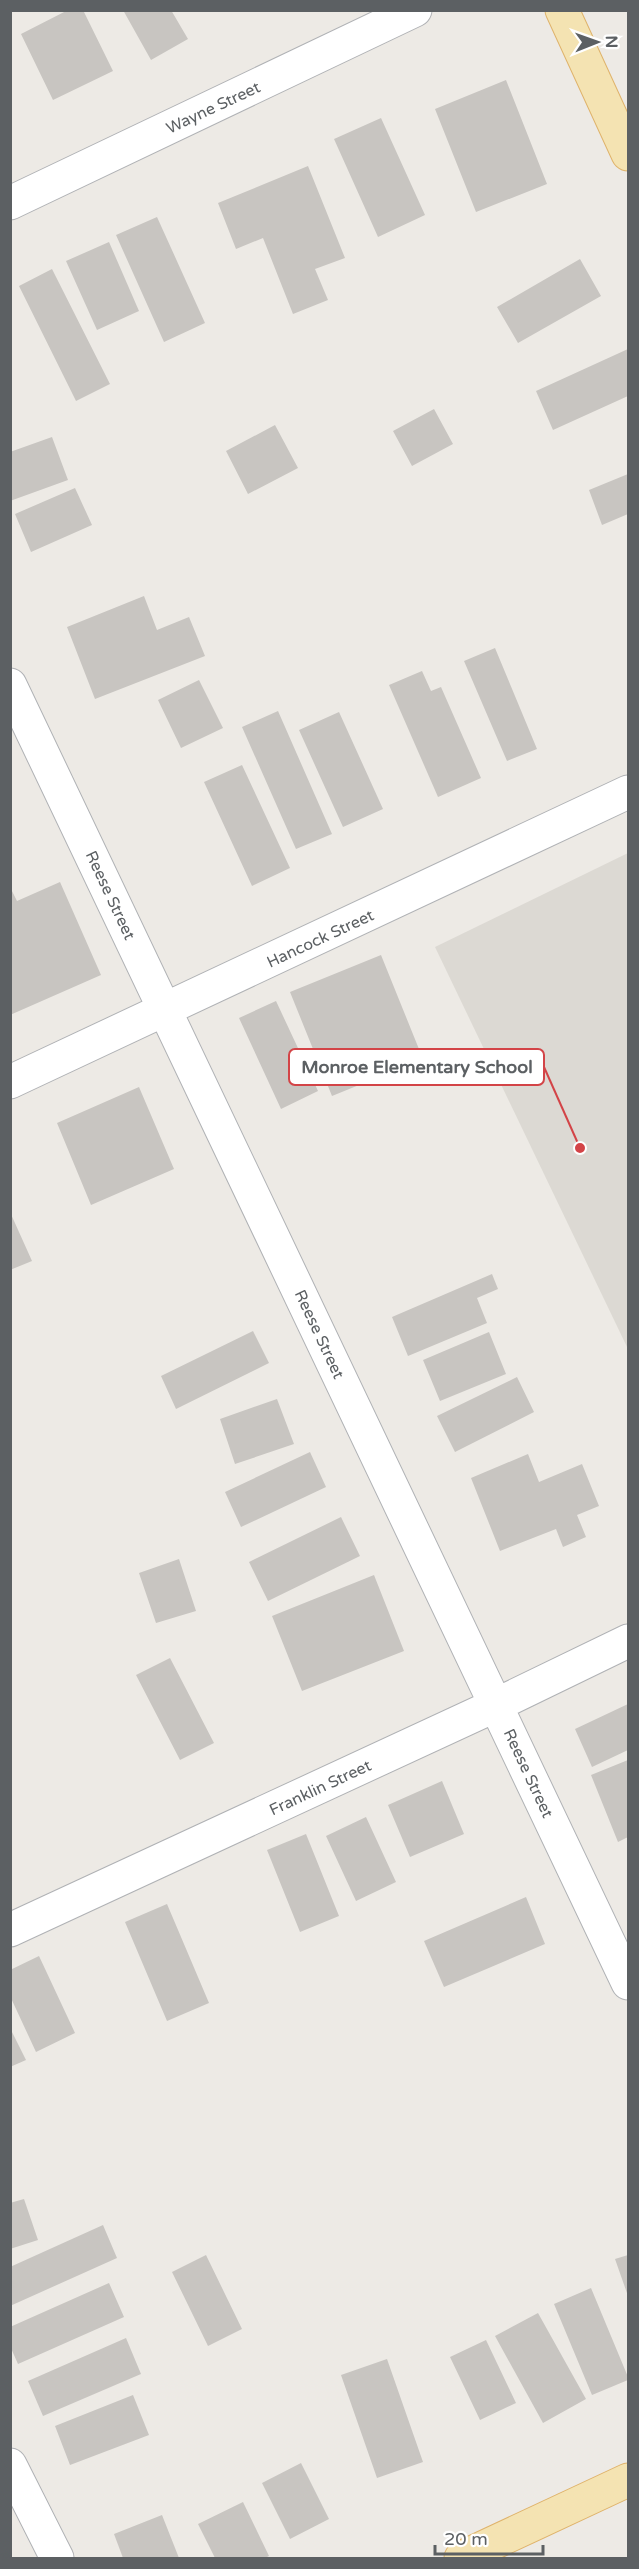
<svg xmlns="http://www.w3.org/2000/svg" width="639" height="2569" font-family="'Varela Round',sans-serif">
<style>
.education{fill:#dcd9d3}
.building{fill:#c8c5c1}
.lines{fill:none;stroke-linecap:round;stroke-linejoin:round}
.minor-casing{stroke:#b0b2b5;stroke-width:35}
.major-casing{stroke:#dfb36b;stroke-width:35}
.minor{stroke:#fff;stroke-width:33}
.major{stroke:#f4e3b2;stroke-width:33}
.labels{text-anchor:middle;stroke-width:6;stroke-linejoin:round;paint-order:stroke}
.street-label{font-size:16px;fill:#5c6063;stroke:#fff}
.leader{fill:none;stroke:#d34447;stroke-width:2}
.callout-dot{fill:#d34447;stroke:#fff;stroke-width:2}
.callout{fill:#fff;stroke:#d34447;stroke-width:2}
.callout-label{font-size:18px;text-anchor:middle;font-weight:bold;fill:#5c6063}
</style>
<rect width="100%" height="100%" fill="#edeae5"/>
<path class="education" d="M 628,853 L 628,1349 L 435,947 Z"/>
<path class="building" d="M 68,10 L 83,10 L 113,71 L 53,100 L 21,34 Z
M 123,10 L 171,10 L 188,39 L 151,60 Z
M 506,80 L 547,184 L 476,212 L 435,109 Z
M 381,118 L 425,215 L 378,237 L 334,139 Z
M 308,166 L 345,258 L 315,269 L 328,300 L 293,314 L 263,238 L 236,249 L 218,203 Z
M 157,217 L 205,323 L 164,342 L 116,235 Z
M 109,242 L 139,311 L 97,330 L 66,261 Z
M 580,259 L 601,296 L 518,343 L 497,307 Z
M 52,269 L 110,384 L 76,401 L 19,286 Z
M 628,349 L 628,396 L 553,430 L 536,391 Z
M 434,409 L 453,444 L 412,466 L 393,431 Z
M 275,425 L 298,468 L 248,494 L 226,451 Z
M 52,437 L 68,480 L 10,501 L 10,452 Z
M 628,474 L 628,514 L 602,525 L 589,490 Z
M 75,488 L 92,525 L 31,552 L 15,514 Z
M 144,596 L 157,630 L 189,617 L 205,656 L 95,699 L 67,627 Z
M 495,648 L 537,749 L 507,761 L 464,661 Z
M 422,671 L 431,691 L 441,687 L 481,778 L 438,797 L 389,685 Z
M 199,680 L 223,728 L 181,748 L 158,700 Z
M 278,711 L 332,834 L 296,849 L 242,727 Z
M 339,712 L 383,809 L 343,827 L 299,730 Z
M 242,765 L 290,868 L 252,886 L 204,782 Z
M 60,882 L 101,975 L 10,1015 L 10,887 L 17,901 Z
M 381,955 L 423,1059 L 332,1096 L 290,992 Z
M 276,1001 L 318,1091 L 281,1109 L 239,1018 Z
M 139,1087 L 174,1169 L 91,1205 L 57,1123 Z
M 10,1212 L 32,1261 L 10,1270 Z
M 492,1274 L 498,1289 L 477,1298 L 487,1323 L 408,1356 L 392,1317 Z
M 253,1331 L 269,1363 L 176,1409 L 161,1376 Z
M 489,1332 L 506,1374 L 440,1401 L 423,1360 Z
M 517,1377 L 534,1412 L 455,1452 L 437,1416 Z
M 277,1399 L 294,1444 L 235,1464 L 220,1419 Z
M 310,1452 L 326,1487 L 241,1527 L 225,1492 Z
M 528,1454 L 539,1482 L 582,1464 L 599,1506 L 577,1515 L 586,1537 L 563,1547 L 556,1529 L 500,1551 L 471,1478 Z
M 341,1517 L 360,1556 L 268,1601 L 249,1562 Z
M 179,1559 L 196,1611 L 156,1623 L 139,1573 Z
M 374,1575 L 404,1651 L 302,1691 L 272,1616 Z
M 170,1658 L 214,1743 L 180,1760 L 136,1675 Z
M 628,1704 L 628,1750 L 592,1767 L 575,1729 Z
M 628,1760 L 628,1837 L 618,1842 L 591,1775 Z
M 442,1781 L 464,1834 L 410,1857 L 388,1805 Z
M 366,1817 L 396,1882 L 356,1901 L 326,1836 Z
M 306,1834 L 339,1916 L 300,1932 L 267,1850 Z
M 526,1897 L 545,1944 L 444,1987 L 424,1941 Z
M 167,1904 L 209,2003 L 167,2021 L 125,1922 Z
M 39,1956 L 75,2033 L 36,2052 L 10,1996 L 10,1970 Z
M 10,2028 L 26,2060 L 10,2067 Z
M 24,2199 L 38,2240 L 10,2249 L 10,2203 Z
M 103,2225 L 117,2258 L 10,2306 L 10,2267 Z
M 206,2255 L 242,2329 L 208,2346 L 172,2272 Z
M 628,2255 L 628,2296 L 615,2259 Z
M 109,2283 L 124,2317 L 18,2364 L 10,2346 L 10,2327 Z
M 591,2288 L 628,2377 L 628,2380 L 592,2395 L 554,2304 Z
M 538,2313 L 586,2399 L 543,2423 L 495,2336 Z
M 126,2338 L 141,2374 L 43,2416 L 28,2381 Z
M 486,2340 L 516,2403 L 480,2420 L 450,2357 Z
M 387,2359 L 423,2462 L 377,2478 L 341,2375 Z
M 133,2395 L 149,2435 L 70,2465 L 55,2426 Z
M 301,2463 L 329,2519 L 290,2539 L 262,2483 Z
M 243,2502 L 269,2556 L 265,2558 L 215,2558 L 198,2524 Z
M 162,2515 L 179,2558 L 123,2558 L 114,2534 Z"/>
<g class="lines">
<g class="minor-casing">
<path id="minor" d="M 10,203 L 415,10
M 10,685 L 628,1983
M 10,1082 L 628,792
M 10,1930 L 496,1705 L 628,1641
M 10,2465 L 57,2558"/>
</g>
<g class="major-casing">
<path id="major" d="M 562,10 L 628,154
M 461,2558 L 628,2480"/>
</g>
<use href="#minor" class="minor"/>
<use href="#major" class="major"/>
</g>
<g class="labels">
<g class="street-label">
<text transform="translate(213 107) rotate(-25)" y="6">Wayne Street</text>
<text transform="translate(111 895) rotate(65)" y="6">Reese Street</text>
<text transform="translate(320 938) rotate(-25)" y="6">Hancock Street</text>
<text transform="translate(320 1334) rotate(65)" y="6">Reese Street</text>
<text transform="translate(529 1773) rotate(65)" y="6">Reese Street</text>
<text transform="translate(320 1787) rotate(-25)" y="6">Franklin Street</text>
</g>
</g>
<path class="leader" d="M580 1148L544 1067"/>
<circle class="callout-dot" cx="580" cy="1148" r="6"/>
<rect class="callout" x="289" y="1049" width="255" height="36" rx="6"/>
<g class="callout-label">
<text x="417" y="1073">Monroe Elementary School</text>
</g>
<rect width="639" height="2569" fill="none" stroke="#5c6063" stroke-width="24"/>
<g transform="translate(597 42) rotate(89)" stroke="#ffffff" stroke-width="4.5" paint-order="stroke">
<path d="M0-4.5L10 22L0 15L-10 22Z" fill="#5c6063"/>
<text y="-9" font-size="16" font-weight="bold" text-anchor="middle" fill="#5c6063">N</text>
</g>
<path d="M435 2545v9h108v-9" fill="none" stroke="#5c6063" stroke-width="3"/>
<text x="444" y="2545" font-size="18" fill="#5c6063" stroke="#ffffff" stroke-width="4.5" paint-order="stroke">20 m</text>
</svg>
